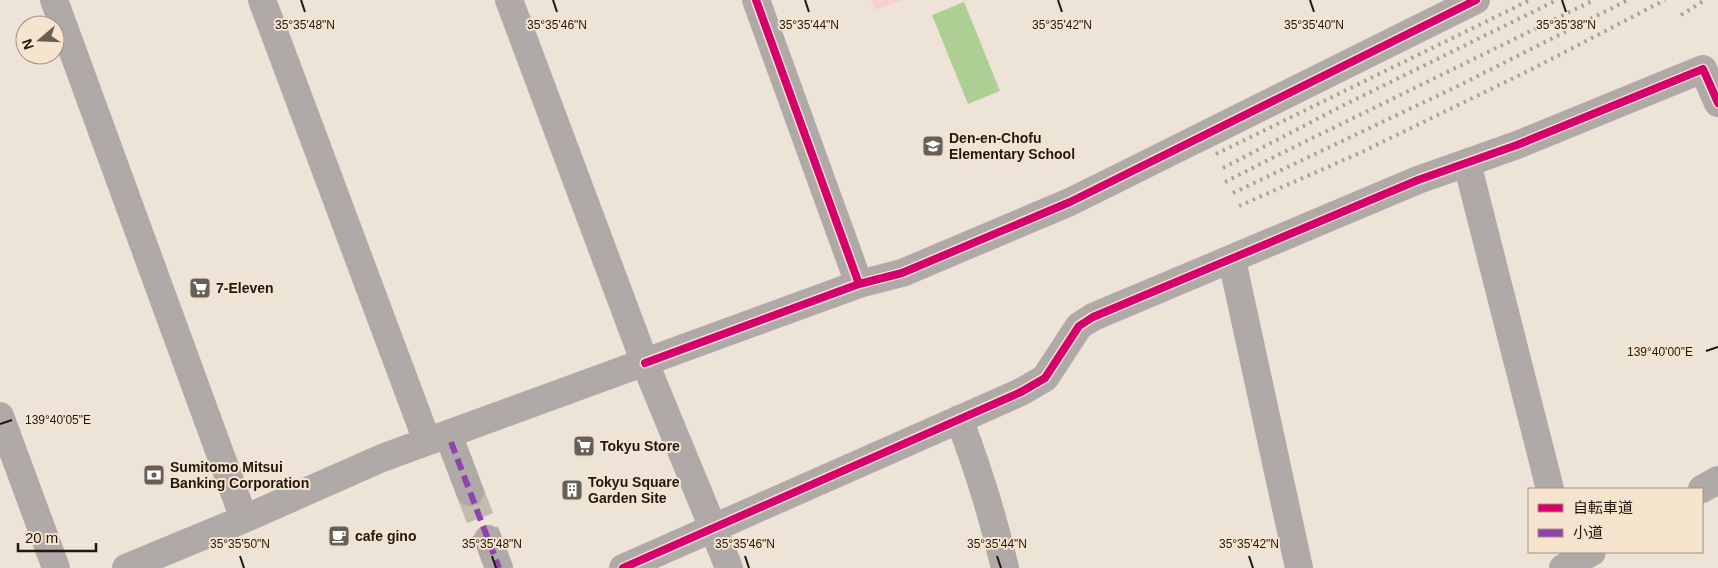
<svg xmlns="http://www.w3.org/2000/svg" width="1718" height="568" font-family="Helvetica,'Noto Sans JP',sans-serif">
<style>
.green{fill:#f6d1d0}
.water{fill:#adcf94}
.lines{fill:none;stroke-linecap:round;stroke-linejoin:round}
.minor-tunnel{stroke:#c4baaf;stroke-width:28;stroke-dasharray:28 14;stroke-linecap:butt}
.minor{stroke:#afaaa7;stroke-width:28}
.rail{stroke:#a7a29c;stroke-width:4;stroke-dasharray:2.5 5;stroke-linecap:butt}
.quiet{stroke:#8e44ad;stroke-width:6;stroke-dasharray:12 6;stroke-linecap:butt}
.cycleway-casing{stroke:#f6e4ce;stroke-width:11}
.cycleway{stroke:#d6006c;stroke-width:8}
.ticks{fill:none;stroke:#1e1810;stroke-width:2}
.labels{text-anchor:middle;stroke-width:4;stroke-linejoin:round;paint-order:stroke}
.poi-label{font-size:14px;font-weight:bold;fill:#1e1810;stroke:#f6e4ce;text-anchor:start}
.ticks-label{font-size:12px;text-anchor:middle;fill:#1e1810;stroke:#f6e4ce;stroke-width:4;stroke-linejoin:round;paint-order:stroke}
</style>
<rect width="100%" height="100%" fill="#ede3d7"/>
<path class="green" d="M 871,0 L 904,0 L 875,10 Z"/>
<path class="water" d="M 964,2 L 1000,91 L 968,104 L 932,15 Z"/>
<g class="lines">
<path class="minor-tunnel" d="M 470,492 L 488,539"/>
<path class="minor" d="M 54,0 L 244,519
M 262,0 L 427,441
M 509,0 L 645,363 L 713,528 L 729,568
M 756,0 L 859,284
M 1467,163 L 1550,489
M 1232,260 L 1299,568
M 0,416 L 56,568
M 959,419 C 978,468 993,517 1005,568
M 451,442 L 470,492
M 1702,489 L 1718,480
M 488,539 L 499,568
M 126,568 L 244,519 L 382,458 L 859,284 L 902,273 L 1070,202 L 1476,0
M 623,568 L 1021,392 L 1045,378 L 1079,326 L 1093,317 L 1418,180 L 1517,145 L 1703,69 L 1718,103
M 1563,568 L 1592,552"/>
<path class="rail" d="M 1681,15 L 1705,0
M 1216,154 L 1530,0
M 1223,168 L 1342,106 L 1557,0
M 1225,182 L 1280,154 L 1594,0
M 1233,193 L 1458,86 L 1628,0
M 1239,206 L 1362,152 L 1532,69 L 1665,0"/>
<path class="quiet" d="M 451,442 L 499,568"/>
<g class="cycleway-casing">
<path id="cycleway" d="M 756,0 L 859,284
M 645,363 L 859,284 L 902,273 L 1070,202 L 1476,0
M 623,568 L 1021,392 L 1045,378 L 1079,326 L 1093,317 L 1418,180 L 1517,145 L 1703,69 L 1718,103"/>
</g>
<use href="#cycleway" class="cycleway"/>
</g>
<path class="ticks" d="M 301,0 L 305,12M 553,0 L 557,12M 805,0 L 809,12M 1058,0 L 1062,12M 1310,0 L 1314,12M 1562,0 L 1566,12M 1706,351 L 1718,347M 0,424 L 12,420M 240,556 L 244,568M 492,556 L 496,568M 745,556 L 749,568M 997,556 L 1001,568M 1249,556 L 1253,568"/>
<defs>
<g id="school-square" transform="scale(1.125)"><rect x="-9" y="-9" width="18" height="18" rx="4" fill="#665f56" stroke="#f6e4ce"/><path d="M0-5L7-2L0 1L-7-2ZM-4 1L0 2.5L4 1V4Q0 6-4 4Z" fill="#fff"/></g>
<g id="supermarket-square" transform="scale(1.125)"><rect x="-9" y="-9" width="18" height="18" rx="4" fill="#665f56" stroke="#f6e4ce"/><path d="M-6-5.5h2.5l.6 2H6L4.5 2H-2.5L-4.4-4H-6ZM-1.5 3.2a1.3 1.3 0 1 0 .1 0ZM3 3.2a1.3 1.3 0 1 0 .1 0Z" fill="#fff"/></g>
<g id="bank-square" transform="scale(1.125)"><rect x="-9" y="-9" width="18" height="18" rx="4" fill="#665f56" stroke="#f6e4ce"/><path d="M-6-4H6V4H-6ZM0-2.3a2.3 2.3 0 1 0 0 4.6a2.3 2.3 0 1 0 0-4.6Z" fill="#fff"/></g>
<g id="building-square" transform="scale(1.125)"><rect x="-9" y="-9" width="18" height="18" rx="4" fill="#665f56" stroke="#f6e4ce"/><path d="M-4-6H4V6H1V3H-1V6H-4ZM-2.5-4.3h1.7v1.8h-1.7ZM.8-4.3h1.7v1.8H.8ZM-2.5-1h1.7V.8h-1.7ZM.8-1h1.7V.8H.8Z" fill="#fff"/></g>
<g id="cafe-square" transform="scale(1.125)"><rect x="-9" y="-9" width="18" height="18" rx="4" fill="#665f56" stroke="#f6e4ce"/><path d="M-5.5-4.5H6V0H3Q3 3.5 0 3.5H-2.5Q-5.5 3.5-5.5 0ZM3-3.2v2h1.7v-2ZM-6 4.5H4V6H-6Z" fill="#fff"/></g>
</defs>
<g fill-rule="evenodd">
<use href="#school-square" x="933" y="146"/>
<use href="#supermarket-square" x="200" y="288"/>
<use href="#supermarket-square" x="584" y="446"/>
<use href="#bank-square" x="154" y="475"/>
<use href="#building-square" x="572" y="490"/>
<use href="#cafe-square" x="339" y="536"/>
</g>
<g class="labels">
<g class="poi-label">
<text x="949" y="143">Den-en-Chofu<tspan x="949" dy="16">Elementary School</tspan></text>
<text x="216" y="293">7-Eleven</text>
<text x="600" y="451">Tokyu Store</text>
<text x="170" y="472">Sumitomo Mitsui<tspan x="170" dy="16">Banking Corporation</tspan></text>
<text x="588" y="487">Tokyu Square<tspan x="588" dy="16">Garden Site</tspan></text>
<text x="355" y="541">cafe gino</text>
</g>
</g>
<g class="ticks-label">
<text x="305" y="29">35°35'48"N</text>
<text x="557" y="29">35°35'46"N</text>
<text x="809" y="29">35°35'44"N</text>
<text x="1062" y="29">35°35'42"N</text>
<text x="1314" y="29">35°35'40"N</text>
<text x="1566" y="29">35°35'38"N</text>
<text x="1660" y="356">139°40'00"E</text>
<text x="58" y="424">139°40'05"E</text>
<text x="240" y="548">35°35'50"N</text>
<text x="492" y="548">35°35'48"N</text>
<text x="745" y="548">35°35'46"N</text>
<text x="997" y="548">35°35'44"N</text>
<text x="1249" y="548">35°35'42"N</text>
</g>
<rect x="1528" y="488" width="175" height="65" fill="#f6e4ce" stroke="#a09282"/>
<rect x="1538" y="504" width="25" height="8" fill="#d6006c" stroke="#a09282"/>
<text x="1573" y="513" font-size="15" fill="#1e1810">自転車道</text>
<rect x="1538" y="529" width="25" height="8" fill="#8e44ad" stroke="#a09282"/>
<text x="1573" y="538" font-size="15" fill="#1e1810">小道</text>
<g transform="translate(40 40) rotate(251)"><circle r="24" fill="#f6e4ce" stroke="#a09282"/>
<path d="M0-4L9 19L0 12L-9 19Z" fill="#665f56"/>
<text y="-8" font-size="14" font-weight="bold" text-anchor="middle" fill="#1e1810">N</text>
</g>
<path d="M18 543v8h78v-8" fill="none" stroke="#1e1810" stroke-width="2.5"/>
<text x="25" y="543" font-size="15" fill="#1e1810" stroke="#f6e4ce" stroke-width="4" paint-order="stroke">20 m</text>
</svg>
